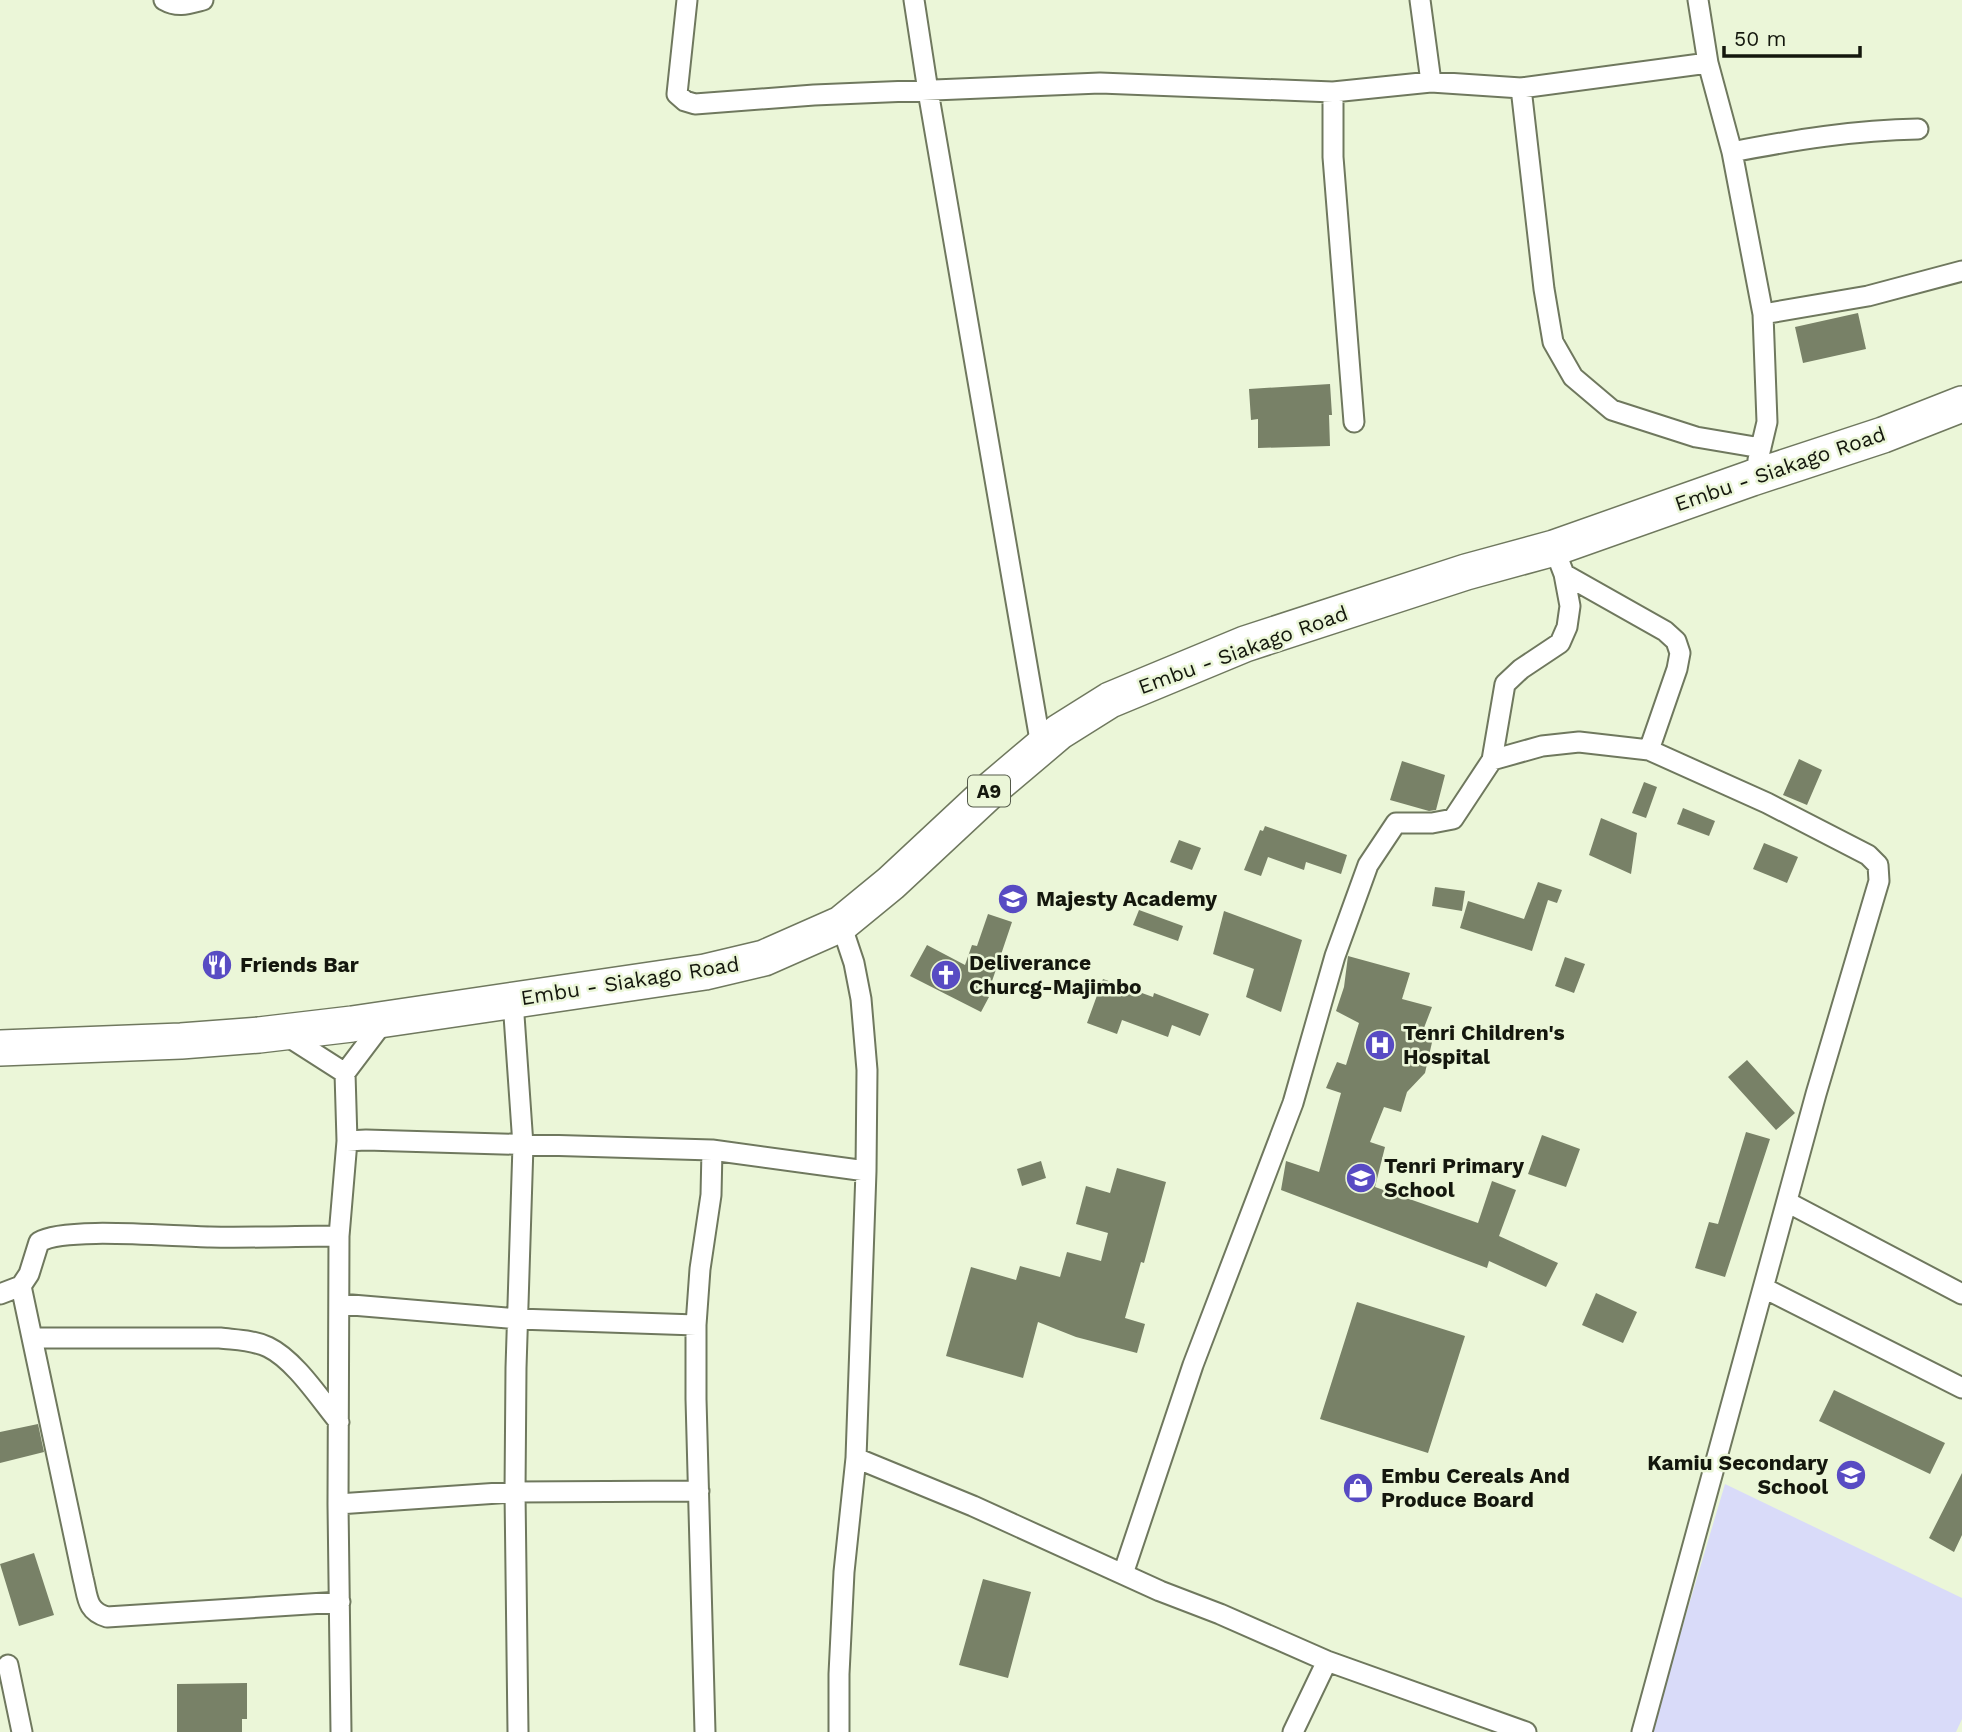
<svg xmlns="http://www.w3.org/2000/svg" width="1962" height="1732" font-family="'Work Sans',sans-serif">
<style>
.green{fill:#d9dbf9}
.building{fill:#788167}
.lines{fill:none;stroke-linecap:round;stroke-linejoin:round}
.street-casing{stroke:#6f785e;stroke-width:23}
.highway-casing{stroke:#6f785e;stroke-width:38}
.street{stroke:#fff;stroke-width:19}
.highway{stroke:#fff;stroke-width:35}
.labels{text-anchor:middle;stroke-width:5;stroke-linejoin:round;paint-order:stroke}
.shield{fill:#ebf6d8;stroke:#545a4a;stroke-width:2}
.shield-label{font-size:19px;font-weight:bold;fill:#14170d}
.street-label{font-size:21px;fill:#14170d;stroke:#ebf6d8}
.poi-label{font-size:21px;font-weight:bold;fill:#14170d;stroke:#ebf6d8;text-anchor:start}
</style>
<rect width="100%" height="100%" fill="#ebf6d8"/>
<path class="green" d="M 1725,1484 L 1962,1598 L 1962,1719 L 1956,1732 L 1651,1732 Z"/>
<path class="building" d="M 1858,313 L 1866,349 L 1803,363 L 1795,327 Z
M 1330,384 L 1332,415 L 1329,415 L 1330,446 L 1258,448 L 1258,419 L 1251,420 L 1249,389 Z
M 1799,759 L 1822,770 L 1807,805 L 1783,795 Z
M 1402,761 L 1445,775 L 1436,810 L 1429,811 L 1390,800 Z
M 1644,782 L 1657,787 L 1646,818 L 1632,813 Z
M 1683,808 L 1715,821 L 1709,836 L 1677,824 Z
M 1601,818 L 1637,833 L 1631,874 L 1589,855 Z
M 1265,826 L 1347,855 L 1341,874 L 1306,862 L 1304,870 L 1268,857 L 1261,876 L 1244,870 L 1260,830 L 1263,831 Z
M 1179,840 L 1201,848 L 1192,870 L 1170,862 Z
M 1764,843 L 1798,857 L 1787,883 L 1753,869 Z
M 1538,882 L 1562,890 L 1557,903 L 1548,900 L 1532,951 L 1460,928 L 1468,901 L 1524,919 Z
M 1435,887 L 1465,891 L 1462,911 L 1432,906 Z
M 1139,910 L 1183,926 L 1178,941 L 1133,925 Z
M 1224,911 L 1302,940 L 1281,1012 L 1246,997 L 1254,969 L 1213,954 Z
M 988,914 L 1012,922 L 987,996 L 989,997 L 981,1012 L 910,976 L 927,945 L 965,965 L 972,945 L 977,946 Z
M 1348,956 L 1410,973 L 1402,999 L 1432,1007 L 1422,1033 L 1433,1038 L 1425,1073 L 1407,1092 L 1401,1112 L 1384,1107 L 1370,1142 L 1385,1147 L 1375,1187 L 1478,1223 L 1492,1181 L 1516,1190 L 1499,1236 L 1558,1263 L 1546,1287 L 1489,1261 L 1487,1268 L 1281,1190 L 1286,1161 L 1319,1172 L 1341,1093 L 1326,1088 L 1337,1062 L 1346,1065 L 1359,1023 L 1336,1011 L 1344,987 Z
M 1565,957 L 1585,964 L 1574,993 L 1555,986 Z
M 1103,979 L 1153,997 L 1154,993 L 1209,1014 L 1200,1036 L 1172,1025 L 1168,1037 L 1122,1020 L 1117,1034 L 1087,1023 Z
M 1747,1060 L 1795,1113 L 1776,1130 L 1728,1077 Z
M 1746,1132 L 1770,1139 L 1725,1277 L 1695,1268 L 1709,1222 L 1718,1224 Z
M 1542,1135 L 1580,1149 L 1566,1187 L 1528,1174 Z
M 1041,1161 L 1046,1178 L 1022,1186 L 1017,1169 Z
M 1117,1168 L 1166,1182 L 1144,1263 L 1141,1262 L 1125,1318 L 1145,1324 L 1137,1353 L 1076,1337 L 1038,1322 L 1023,1378 L 946,1356 L 971,1267 L 1016,1280 L 1020,1266 L 1060,1277 L 1067,1252 L 1101,1261 L 1108,1233 L 1076,1224 L 1086,1186 L 1110,1193 Z
M 1596,1293 L 1637,1312 L 1623,1343 L 1582,1325 Z
M 1357,1302 L 1465,1336 L 1428,1453 L 1320,1419 Z
M 1834,1390 L 1945,1443 L 1930,1474 L 1819,1421 Z
M 38,1424 L 44,1452 L 0,1463 L 0,1432 Z
M 1962,1473 L 1962,1535 L 1954,1552 L 1929,1538 Z
M 34,1553 L 54,1615 L 19,1626 L 0,1564 Z
M 983,1579 L 1031,1592 L 1008,1678 L 959,1665 Z
M 247,1683 L 247,1719 L 242,1719 L 242,1732 L 177,1732 L 177,1684 Z"/>
<g class="lines">
<g class="street-casing">
<path id="street" d="M 164,0 C 178,8 188,4 203,0
M 687,0 L 677,94 L 685,101 L 695,104 L 814,95 L 1100,83 L 1333,92 L 1431,82 L 1521,88 L 1708,63
M 914,0 L 928,91 L 1041,746
M 1420,0 L 1431,82
M 1698,0 L 1708,63 L 1732,152 L 1763,314 L 1767,422 L 1758,460
M 1521,88 L 1544,289 L 1553,342 L 1573,377 L 1612,410 L 1696,437 L 1761,448
M 1333,92 L 1333,157 L 1354,422
M 1732,152 C 1794,140 1855,130 1918,129
M 1763,314 L 1868,296 L 1962,271
M 1564,574 L 1665,631 L 1676,641 L 1680,653 L 1677,669 L 1649,750
M 1492,760 L 1505,684 L 1521,669 L 1560,643 L 1567,627 L 1570,606 L 1564,574 L 1554,548
M 513,1001 L 523,1145 L 516,1368 L 515,1492 L 518,1732
M 284,1034 L 345,1073
M 347,1141 L 345,1073 L 385,1020
M 1787,1202 L 1962,1294
M 339,1236 L 347,1141 L 366,1140 L 712,1150 L 866,1171
M 21,1286 L 83,1578 C 88,1597 86,1611 107,1617 L 340,1602
M 1764,1288 L 1962,1388
M 0,1294 L 21,1286 L 29,1274 L 39,1242 C 65,1226 174,1237 210,1237 C 253,1238 296,1236 339,1236 L 338,1504 L 515,1492 L 699,1491
M 340,1304 L 518,1319 L 696,1325
M 32,1338 L 220,1338 C 236,1340 253,1340 268,1347 C 295,1360 320,1399 339,1422
M 856,1458 L 973,1506 L 1160,1591 L 1220,1614 L 1327,1661 L 1526,1732
M 338,1504 L 341,1732
M 1123,1574 L 1193,1365 L 1293,1103 L 1335,956 L 1368,865 L 1396,823 L 1432,823 L 1453,819 L 1492,760 L 1542,746 L 1579,742 L 1649,750 L 1767,803 L 1868,855 L 1878,865 L 1879,881 L 1816,1094 L 1642,1732
M 8,1665 L 22,1732
M 705,1732 L 696,1399 L 696,1325 L 700,1269 L 711,1195 L 712,1150
M 839,1732 L 839,1674 L 844,1572 L 856,1458 L 866,1171 L 867,1070 L 861,999 L 854,963 L 841,924
M 1293,1732 L 1327,1661"/>
</g>
<g class="highway-casing">
<path id="highway" d="M 0,1048 L 181,1041 L 259,1035 L 352,1024 L 705,972 L 764,958 L 841,924 L 891,883 L 994,787 L 1059,732 L 1110,700 L 1245,644 L 1466,572 L 1554,548 L 1752,478 L 1883,435 L 1962,404"/>
</g>
<use href="#street" class="street"/>
<use href="#highway" class="highway"/>
</g>
<defs>
<g id="school-disc" transform="scale(1.575)"><circle r="9.5" fill="#584bc3" stroke="#ebf6d8"/><path d="M0-5L7-2L0 1L-7-2ZM-4 1L0 2.5L4 1V4Q0 6-4 4Z" fill="#fff"/></g>
<g id="restaurant-disc" transform="scale(1.575)"><circle r="9.5" fill="#584bc3" stroke="#ebf6d8"/><path d="M-5-6h1v4h1v-4h1v4h1v-4h1v5L-1.5 .5V6h-2V.5L-5-1ZM5-6V6H3V1.5H1.5Q1.5-4 5-6Z" fill="#fff"/></g>
<g id="church-disc" transform="scale(1.575)"><circle r="9.5" fill="#584bc3" stroke="#ebf6d8"/><path d="M-1.2-6h2.4v3.5h3.3v2.4h-3.3V6h-2.4V-.1h-3.3v-2.4h3.3Z" fill="#fff"/></g>
<g id="hospital-disc" transform="scale(1.575)"><circle r="9.5" fill="#584bc3" stroke="#ebf6d8"/><path d="M-5-5h3v3.5h4V-5h3V5h-3V1.5h-4V5h-3Z" fill="#fff"/></g>
<g id="shop-disc" transform="scale(1.575)"><circle r="9.5" fill="#584bc3" stroke="#ebf6d8"/><path d="M-5-2.5h2.3a2.7 3.5 0 0 1 5.4 0H5L5.5 6h-11ZM-1.5-2.5h3a1.5 2.3 0 0 0-3 0Z" fill="#fff"/></g>
</defs>
<g fill-rule="evenodd">
<use href="#school-disc" x="1013" y="899"/>
<use href="#restaurant-disc" x="217" y="965"/>
<use href="#church-disc" x="946" y="975"/>
<use href="#hospital-disc" x="1380" y="1045"/>
<use href="#school-disc" x="1361" y="1178"/>
<use href="#school-disc" x="1851" y="1475"/>
<use href="#shop-disc" x="1358" y="1488"/>
</g>
<g class="labels">
<rect class="shield" x="968" y="775.5" width="42" height="31" rx="5"/>
<g class="shield-label">
<text x="989" y="798">A9</text>
</g>
<g class="street-label">
<text transform="translate(1780 469) rotate(-19)" y="7">Embu - Siakago Road</text>
<text transform="translate(1243 650) rotate(-20)" y="7">Embu - Siakago Road</text>
<text transform="translate(630 981) rotate(-9)" y="7">Embu - Siakago Road</text>
</g>
<g class="poi-label">
<text x="1036" y="906">Majesty Academy</text>
<text x="969" y="970">Deliverance<tspan x="969" dy="24">Churcg-Majimbo</tspan></text>
<text x="240" y="972">Friends Bar</text>
<text x="1403" y="1040">Tenri Children's<tspan x="1403" dy="24">Hospital</tspan></text>
<text x="1384" y="1173">Tenri Primary<tspan x="1384" dy="24">School</tspan></text>
<text x="1828" y="1470" text-anchor="end">Kamiu Secondary<tspan x="1828" dy="24">School</tspan></text>
<text x="1381" y="1483">Embu Cereals And<tspan x="1381" dy="24">Produce Board</tspan></text>
</g>
</g>
<path d="M1724 46v10h136v-10" fill="none" stroke="#14170d" stroke-width="3.5"/>
<text x="1734" y="46" font-size="21" fill="#14170d" stroke="#ebf6d8" stroke-width="5" paint-order="stroke">50 m</text>
</svg>
